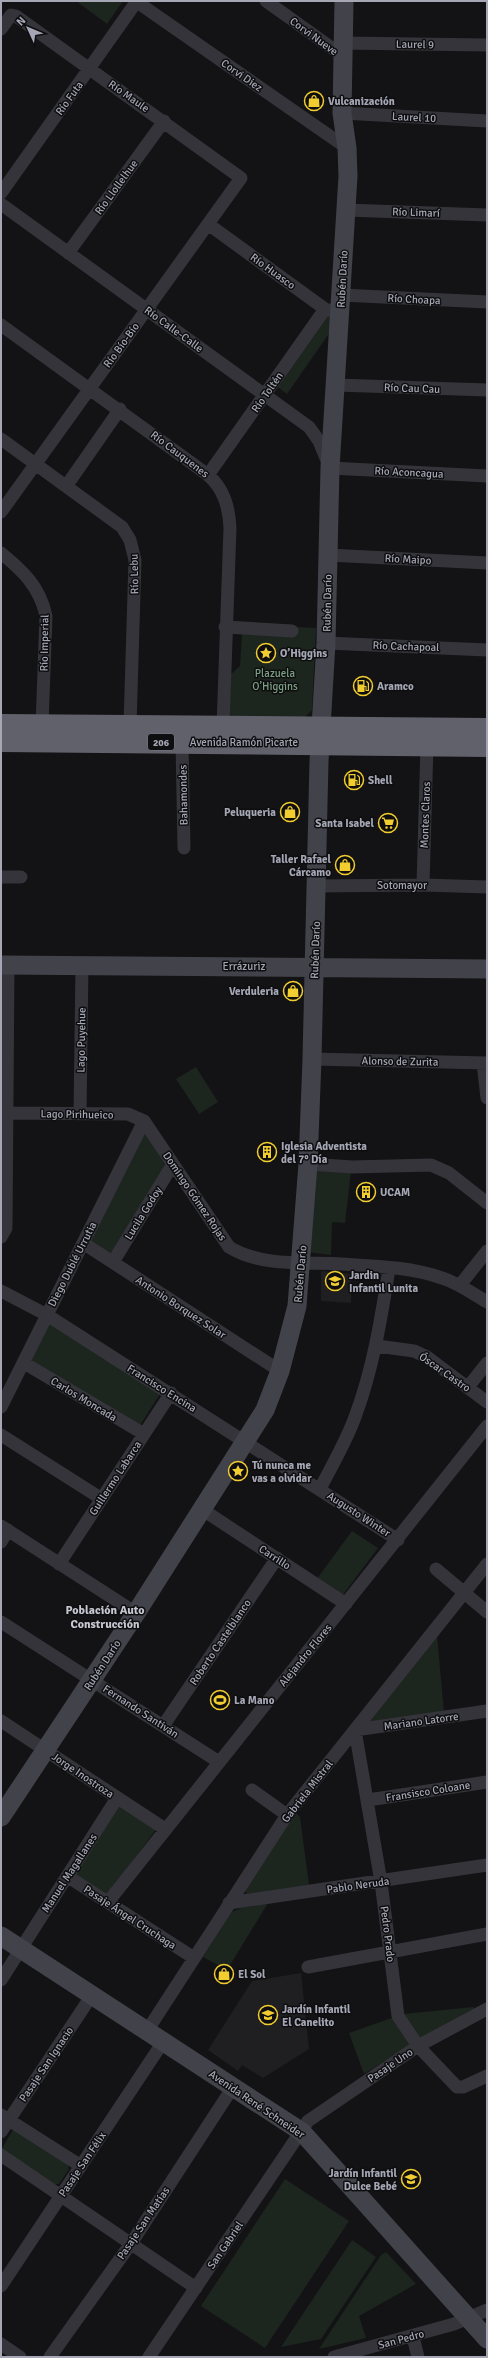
<svg xmlns="http://www.w3.org/2000/svg" width="488" height="2358" font-family="Signika,sans-serif">
<style>
.built{fill:#1f1f22}
.green{fill:#1d251f}
.lines{fill:none;stroke-linecap:round;stroke-linejoin:round}
.street{stroke:#34343a;stroke-width:13}
.secondary{stroke:#42434a;stroke-width:19}
.highway{stroke:#60616b;stroke-width:22}
.labels{text-anchor:middle;stroke-width:3;stroke-linejoin:round;paint-order:stroke}
.shield{fill:#0e0e10;stroke:#787984;stroke-width:1}
.shield-label{font-size:10px;font-weight:bold;fill:#a5a7b5}
.street-label{font-size:11px;fill:#a5a7b5;stroke:#0e0e10}
.poi-label{font-size:11px;font-weight:bold;fill:#a5a7b5;stroke:#0e0e10;text-anchor:start}
.park-label{font-size:11px;fill:#7ca083;stroke:#0e0e10}
.neighbourhood-label{font-size:12px;font-weight:bold;fill:#c6c7d1;stroke:#0e0e10}
</style>
<rect width="100%" height="100%" fill="#131315"/>
<path class="built" d="M 321,1271 L 351,1274 L 351,1303 L 321,1301 Z
M 301,1973 L 309,2049 L 263,2078 L 242,2065 L 238,2071 L 208,2050 L 252,1981 Z"/>
<path class="green" d="M 76,1 L 123,1 L 107,24 Z
M 325,313 L 337,322 L 287,394 L 275,385 Z
M 296,627 L 316,628 L 312,710 L 305,717 L 233,718 L 225,710 L 227,678 L 240,666 L 242,633 Z
M 196,1067 L 218,1102 L 199,1114 L 176,1079 Z
M 144,1129 L 168,1167 L 114,1258 L 87,1240 Z
M 311,1170 L 351,1171 L 345,1223 L 332,1222 L 331,1255 L 307,1252 Z
M 49,1322 L 160,1394 L 139,1427 L 29,1359 Z
M 352,1531 L 378,1548 L 342,1596 L 316,1580 Z
M 437,1635 L 444,1713 L 372,1725 L 369,1720 Z
M 118,1803 L 157,1828 L 107,1896 L 73,1873 Z
M 295,1812 L 300,1817 L 309,1885 L 247,1894 L 244,1888 Z
M 268,1903 L 227,1970 L 203,1957 L 232,1912 L 241,1908 Z
M 474,2007 L 474,2009 L 408,2046 L 364,2074 L 349,2033 L 403,2014 Z
M 14,2128 L 67,2162 L 69,2169 L 59,2184 L 53,2184 L 1,2150 Z
M 285,2179 L 349,2221 L 265,2348 L 201,2306 Z
M 352,2240 L 376,2257 L 321,2339 L 281,2347 Z
M 386,2252 L 416,2284 L 359,2316 L 366,2338 L 319,2349 L 381,2255 Z"/>
<g class="lines">
<path class="street" d="M 266,1 L 343,56
M 137,2 L 347,148
M 1,29 L 11,15 L 16,16 L 241,178 L 1,512
M 343,43 L 487,45
M 342,113 L 487,121
M 1,193 L 137,1
M 1,204 L 309,427 L 319,441 L 330,468 L 487,476
M 346,210 L 487,215
M 208,224 L 325,309 L 333,311
M 68,253 L 164,121
M 341,295 L 487,302
M 1,325 L 208,475 C 224,489 229,507 230,528 L 223,726
M 336,385 L 487,390
M 1,439 L 122,527 L 130,540 L 135,560 L 130,725
M 208,475 L 325,309
M 67,485 L 120,409
M 1,553 C 23,571 40,587 46,616 L 42,725
M 328,555 L 487,563
M 225,627 L 292,631
M 326,643 L 487,650
M 182,742 L 184,848
M 1,877 L 21,877
M 423,885 L 427,744
M 316,886 L 423,885 L 487,887
M 312,1059 L 487,1063
M 483,1063 L 487,1098
M 8,1113 L 128,1114 L 144,1121
M 80,1114 L 82,965
M 144,1121 L 229,1247 C 261,1267 305,1262 342,1264 C 374,1266 411,1267 442,1278 C 458,1283 472,1293 487,1302
M 308,1164 L 352,1167 L 431,1165 L 449,1173 L 487,1203
M 1,1237 L 6,1228 L 8,965
M 83,1243 L 280,1371
M 113,1262 L 173,1164
M 460,1285 L 487,1251
M 1,1291 L 47,1315 L 398,1540
M 377,1346 L 414,1351 L 427,1357 L 487,1402
M 24,1363 L 144,1434
M 468,1387 L 487,1363
M 1,1407 L 144,1121
M 1,1435 L 102,1499
M 320,1489 C 332,1465 346,1442 355,1417 C 373,1369 381,1319 389,1269
M 203,1510 L 346,1604
M 1,1526 L 136,1613
M 1,1542 L 8,1530
M 59,1564 L 171,1393
M 436,1569 L 487,1612
M 1,1622 L 219,1762
M 487,1711 L 355,1730 L 381,1882 L 398,2016 L 418,2046 L 457,2087 L 463,2087 L 487,2076
M 1,1721 L 165,1829
M 163,1726 L 277,1558
M 252,1790 L 287,1815
M 368,1800 L 487,1782
M 67,1876 L 194,1958
M 108,1902 L 487,1426
M 229,1903 L 487,1865
M 308,1967 L 487,1934
M 1,1980 L 117,1798
M 147,2031 L 287,1815 L 487,1564
M 1,2115 L 81,2166
M 1,2132 L 92,1995
M 1,2155 L 196,2288
M 1,2286 L 163,2042
M 413,2337 L 418,2357
M 1,2344 L 20,2357
M 50,2357 L 132,2242 L 233,2087
M 149,2357 L 308,2121 L 418,2046 L 487,2009
M 334,2357 L 454,2324 L 487,2310"/>
<path class="secondary" d="M 1,965 L 487,969
M 1,1817 L 136,1613 L 265,1410 L 280,1371 L 297,1306 L 308,1164 L 312,1059 L 319,761 L 326,643 L 330,468 L 348,176 L 347,148 L 342,113 L 344,1
M 1,1936 L 302,2132 L 487,2339"/>
<path class="highway" d="M 1,725 L 487,729
M 1,741 L 487,746"/>
</g>
<defs>
<g id="shop-ring" transform="scale(1)"><circle r="9.5" fill="#0e0e10" stroke="#f1cd2f" stroke-width="1.5"/><path d="M-5-2.5h2.3a2.7 3.5 0 0 1 5.4 0H5L5.5 6h-11ZM-1.5-2.5h3a1.5 2.3 0 0 0-3 0Z" fill="#f1cd2f"/></g>
<g id="sight-ring" transform="scale(1)"><circle r="9.5" fill="#0e0e10" stroke="#f1cd2f" stroke-width="1.5"/><path d="M0-6L1.8-2.2L6-1.7L2.9 1.2L3.7 5.4L0 3.3L-3.7 5.4L-2.9 1.2L-6-1.7L-1.8-2.2Z" fill="#f1cd2f"/></g>
<g id="fuel-ring" transform="scale(1)"><circle r="9.5" fill="#0e0e10" stroke="#f1cd2f" stroke-width="1.5"/><path d="M-5.5-6h7V0h2V4h1.3V-2.5L3-4.5l.8-.8L6-3V5H2.5V1h-1V6h-7ZM-4.2-4.7v3.2H.2V-4.7Z" fill="#f1cd2f"/></g>
<g id="supermarket-ring" transform="scale(1)"><circle r="9.5" fill="#0e0e10" stroke="#f1cd2f" stroke-width="1.5"/><path d="M-6-5.5h2.5l.6 2H6L4.5 2H-2.5L-4.4-4H-6ZM-1.5 3.2a1.3 1.3 0 1 0 .1 0ZM3 3.2a1.3 1.3 0 1 0 .1 0Z" fill="#f1cd2f"/></g>
<g id="building-ring" transform="scale(1)"><circle r="9.5" fill="#0e0e10" stroke="#f1cd2f" stroke-width="1.5"/><path d="M-4-6H4V6H1V3H-1V6H-4ZM-2.5-4.3h1.7v1.8h-1.7ZM.8-4.3h1.7v1.8H.8ZM-2.5-1h1.7V.8h-1.7ZM.8-1h1.7V.8H.8Z" fill="#f1cd2f"/></g>
<g id="school-ring" transform="scale(1)"><circle r="9.5" fill="#0e0e10" stroke="#f1cd2f" stroke-width="1.5"/><path d="M0-5L7-2L0 1L-7-2ZM-4 1L0 2.5L4 1V4Q0 6-4 4Z" fill="#f1cd2f"/></g>
<g id="stadium-ring" transform="scale(1)"><circle r="9.5" fill="#0e0e10" stroke="#f1cd2f" stroke-width="1.5"/><path d="M0-5a6.5 5 0 1 0 0 10a6.5 5 0 1 0 0-10ZM-3.5-1.8h7v3.6h-7Z" fill="#f1cd2f"/></g>
</defs>
<g fill-rule="evenodd">
<use href="#shop-ring" x="314" y="101"/>
<use href="#sight-ring" x="266" y="653"/>
<use href="#fuel-ring" x="363" y="686"/>
<use href="#fuel-ring" x="354" y="780"/>
<use href="#shop-ring" x="290" y="812"/>
<use href="#supermarket-ring" x="388" y="823"/>
<use href="#shop-ring" x="345" y="865"/>
<use href="#shop-ring" x="293" y="991"/>
<use href="#building-ring" x="267" y="1152"/>
<use href="#building-ring" x="366" y="1192"/>
<use href="#school-ring" x="335" y="1281"/>
<use href="#sight-ring" x="238" y="1471"/>
<use href="#stadium-ring" x="220" y="1700"/>
<use href="#shop-ring" x="224" y="1974"/>
<use href="#school-ring" x="268" y="2015"/>
<use href="#school-ring" x="411" y="2179"/>
</g>
<g class="labels">
<rect class="shield" x="148" y="734" width="26" height="16" rx="3"/>
<g class="shield-label">
<text x="161" y="746">206</text>
</g>
<g class="street-label">
<text transform="translate(314 36) rotate(36)" y="4">Corvi Nueve</text>
<text transform="translate(415 44) rotate(1)" y="4">Laurel 9</text>
<text transform="translate(242 75) rotate(35)" y="4">Corvi Diez</text>
<text transform="translate(129 96) rotate(35)" y="4">Río Maule</text>
<text transform="translate(69 98) rotate(-54)" y="4">Río Futa</text>
<text transform="translate(414 117) rotate(3)" y="4">Laurel 10</text>
<text transform="translate(116 187) rotate(-54)" y="4">Río Llollelhue</text>
<text transform="translate(416 212) rotate(2)" y="4">Río Limarí</text>
<text transform="translate(273 271) rotate(36)" y="4">Río Huasco</text>
<text transform="translate(342 279) rotate(-87)" y="4">Rubén Darío</text>
<text transform="translate(414 299) rotate(3)" y="4">Río Choapa</text>
<text transform="translate(174 329) rotate(36)" y="4">Río Calle-Calle</text>
<text transform="translate(121 345) rotate(-54)" y="4">Río Bío-Bío</text>
<text transform="translate(412 388) rotate(2)" y="4">Río Cau Cau</text>
<text transform="translate(267 392) rotate(-55)" y="4">Río Toltén</text>
<text transform="translate(180 454) rotate(37)" y="4">Río Cauquenes</text>
<text transform="translate(409 472) rotate(3)" y="4">Río Aconcagua</text>
<text transform="translate(408 559) rotate(3)" y="4">Río Maipo</text>
<text transform="translate(134 574) rotate(-91)" y="4">Río Lebu</text>
<text transform="translate(327 603) rotate(-89)" y="4">Rubén Darío</text>
<text transform="translate(44 643) rotate(-89)" y="4">Río Imperial</text>
<text transform="translate(406 646) rotate(2)" y="4">Río Cachapoal</text>
<text x="244" y="746">Avenida Ramón Picarte</text>
<text transform="translate(183 795) rotate(-91)" y="4">Bahamondes</text>
<text transform="translate(425 815) rotate(-88)" y="4">Montes Claros</text>
<text x="402" y="889">Sotomayor</text>
<text transform="translate(315 950) rotate(-88)" y="4">Rubén Darío</text>
<text x="244" y="970">Errázuriz</text>
<text transform="translate(81 1040) rotate(-89)" y="4">Lago Puyehue</text>
<text transform="translate(400 1061) rotate(1)" y="4">Alonso de Zurita</text>
<text transform="translate(77 1114) rotate(1)" y="4">Lago Pirihueico</text>
<text transform="translate(195 1196) rotate(56)" y="4">Domingo Gómez Rojas</text>
<text transform="translate(143 1213) rotate(-58)" y="4">Lucila Godoy</text>
<text transform="translate(72 1264) rotate(-63)" y="4">Diego Dublé Urrutia</text>
<text transform="translate(300 1274) rotate(-85)" y="4">Rubén Darío</text>
<text transform="translate(181 1307) rotate(33)" y="4">Antonio Borquez Solar</text>
<text transform="translate(445 1372) rotate(35)" y="4">Óscar Castro</text>
<text transform="translate(162 1388) rotate(32)" y="4">Francisco Encina</text>
<text transform="translate(84 1399) rotate(31)" y="4">Carlos Moncada</text>
<text transform="translate(115 1478) rotate(-57)" y="4">Guillermo Labarca</text>
<text transform="translate(359 1514) rotate(33)" y="4">Augusto Winter</text>
<text transform="translate(275 1557) rotate(33)" y="4">Carrillo</text>
<text transform="translate(220 1642) rotate(-56)" y="4">Roberto Castelblanco</text>
<text transform="translate(305 1655) rotate(-51)" y="4">Alejandro Flores</text>
<text transform="translate(102 1665) rotate(-57)" y="4">Rubén Darío</text>
<text transform="translate(141 1711) rotate(33)" y="4">Fernando Santiván</text>
<text transform="translate(421 1721) rotate(-8)" y="4">Mariano Latorre</text>
<text transform="translate(83 1775) rotate(34)" y="4">Jorge Inostroza</text>
<text transform="translate(307 1791) rotate(-52)" y="4">Gabriela Mistral</text>
<text transform="translate(428 1791) rotate(-9)" y="4">Fransisco Coloane</text>
<text transform="translate(69 1873) rotate(-57)" y="4">Manuel Magallanes</text>
<text transform="translate(358 1885) rotate(-8)" y="4">Pablo Neruda</text>
<text transform="translate(130 1917) rotate(33)" y="4">Pasaje Ángel Cruchaga</text>
<text transform="translate(388 1934) rotate(83)" y="4">Pedro Prado</text>
<text transform="translate(46 2064) rotate(-56)" y="4">Pasaje San Ignacio</text>
<text transform="translate(390 2065) rotate(-34)" y="4">Pasaje Uno</text>
<text transform="translate(257 2104) rotate(34)" y="4">Avenida René Schneider</text>
<text transform="translate(82 2164) rotate(-56)" y="4">Pasaje San Félix</text>
<text transform="translate(143 2223) rotate(-56)" y="4">Pasaje San Matías</text>
<text transform="translate(225 2245) rotate(-56)" y="4">San Gabriel</text>
<text transform="translate(401 2339) rotate(-15)" y="4">San Pedro</text>
</g>
<g class="poi-label">
<text x="328" y="105">Vulcanización</text>
<text x="280" y="657">O’Higgins</text>
<text x="377" y="690">Aramco</text>
<text x="368" y="784">Shell</text>
<text x="276" y="816" text-anchor="end">Peluqueria</text>
<text x="374" y="827" text-anchor="end">Santa Isabel</text>
<text x="331" y="863" text-anchor="end">Taller Rafael<tspan x="331" dy="13">Cárcamo</tspan></text>
<text x="279" y="995" text-anchor="end">Verduleria</text>
<text x="281" y="1150">Iglesia Adventista<tspan x="281" dy="13">del 7° Día</tspan></text>
<text x="380" y="1196">UCAM</text>
<text x="349" y="1279">Jardin<tspan x="349" dy="13">Infantil Lunita</tspan></text>
<text x="252" y="1469">Tú nunca me<tspan x="252" dy="13">vas a olvidar</tspan></text>
<text x="234" y="1704">La Mano</text>
<text x="238" y="1978">El Sol</text>
<text x="282" y="2013">Jardín Infantil<tspan x="282" dy="13">El Canelito</tspan></text>
<text x="397" y="2177" text-anchor="end">Jardín Infantil<tspan x="397" dy="13">Dulce Bebé</tspan></text>
</g>
<g class="park-label">
<text x="275" y="677">Plazuela<tspan x="275" dy="13">O’Higgins</tspan></text>
</g>
<g class="neighbourhood-label">
<text x="105" y="1614">Población Auto<tspan x="105" dy="14">Construcción</tspan></text>
</g>
</g>
<rect width="488" height="2358" fill="none" stroke="#a5a7b5" stroke-width="4"/>
<g transform="translate(28 28) rotate(314)" stroke="#0e0e10" stroke-width="3" paint-order="stroke">
<path d="M0-3L7 15L0 10L-7 15Z" fill="#a5a7b5"/>
<text y="-6" font-size="11" font-weight="bold" text-anchor="middle" fill="#a5a7b5">N</text>
</g>
</svg>
